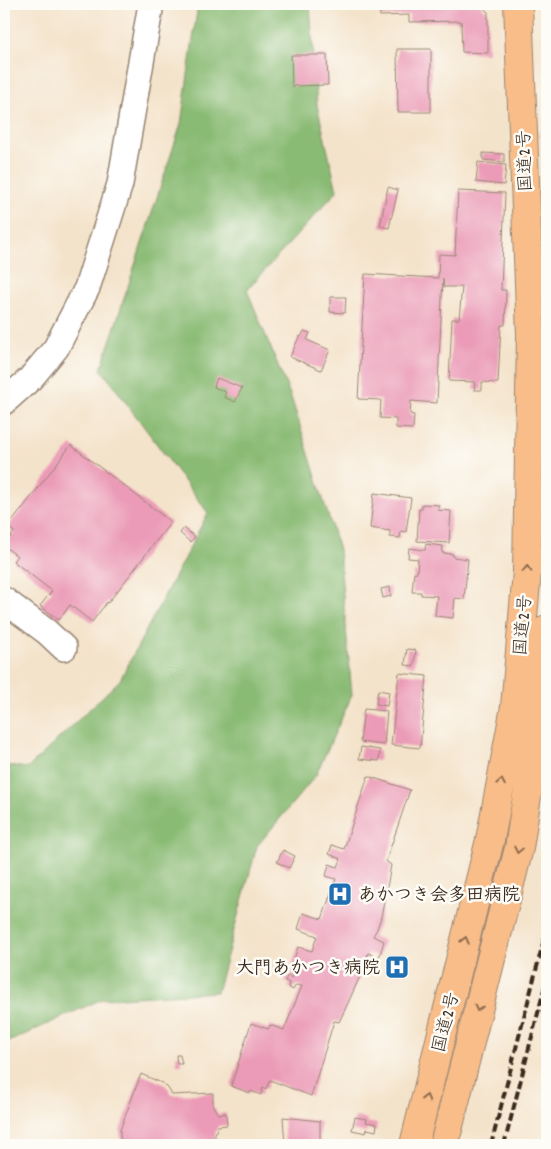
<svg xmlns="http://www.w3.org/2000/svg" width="551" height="1149" font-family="Dekko,'Klee One',sans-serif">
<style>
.forest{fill:#8abb74;stroke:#627249}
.building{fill:#eb9bb7}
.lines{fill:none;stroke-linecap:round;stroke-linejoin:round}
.minor-casing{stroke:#988674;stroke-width:28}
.trunk-casing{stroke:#988674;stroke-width:30}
.minor{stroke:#fff;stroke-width:25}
.trunk{stroke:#f8bd89;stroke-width:28}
.rail{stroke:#3b2a1e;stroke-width:4;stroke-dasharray:8 4;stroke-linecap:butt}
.oneway{stroke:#906c4e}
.labels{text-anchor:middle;stroke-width:5;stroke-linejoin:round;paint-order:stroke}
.street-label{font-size:18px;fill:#3b2a1e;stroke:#fdfcf7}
.poi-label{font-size:18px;font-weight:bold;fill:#3b2a1e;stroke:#fdfcf7;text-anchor:start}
</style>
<rect width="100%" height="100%" fill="#fdfcf7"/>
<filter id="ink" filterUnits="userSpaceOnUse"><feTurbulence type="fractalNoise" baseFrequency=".02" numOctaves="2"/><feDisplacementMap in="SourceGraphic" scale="10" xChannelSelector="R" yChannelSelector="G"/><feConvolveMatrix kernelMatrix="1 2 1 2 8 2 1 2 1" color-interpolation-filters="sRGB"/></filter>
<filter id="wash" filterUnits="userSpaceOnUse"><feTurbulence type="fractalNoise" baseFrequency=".0096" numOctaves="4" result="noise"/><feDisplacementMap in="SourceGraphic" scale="20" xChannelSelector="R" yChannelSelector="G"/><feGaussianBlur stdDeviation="1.12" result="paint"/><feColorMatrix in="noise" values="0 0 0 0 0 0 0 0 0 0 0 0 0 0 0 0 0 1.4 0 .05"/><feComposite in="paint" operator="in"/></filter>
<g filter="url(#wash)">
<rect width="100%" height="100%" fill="#f4e3cb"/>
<path class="forest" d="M 198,4 L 310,4 L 317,105 L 337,191 L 247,290 L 291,397 L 339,550 L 352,695 L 316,775 L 257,846 L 217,992 L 102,999 L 4,1044 L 4,765 L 28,768 L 120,680 L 208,513 L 101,369 L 181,124 Z"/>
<g id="blocks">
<path class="building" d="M 379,4 L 479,4 L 488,12 L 488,53 L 462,52 L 461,21 L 409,22 L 409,15 L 380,16 Z
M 397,49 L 431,49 L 431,112 L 398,112 Z
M 291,55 L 327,55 L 328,85 L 292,86 Z
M 483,153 L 504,154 L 504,162 L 483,160 Z
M 478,162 L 506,165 L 504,185 L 476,182 Z
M 388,187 L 398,190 L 389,228 L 380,226 Z
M 458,191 L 505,193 L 501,290 L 506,290 L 505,325 L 501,325 L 498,383 L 482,382 L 482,390 L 474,390 L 475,382 L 449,381 L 452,319 L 459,319 L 462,287 L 444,287 L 443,278 L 437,403 L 411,401 L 410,414 L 414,415 L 413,429 L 396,428 L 396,419 L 380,418 L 381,400 L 358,399 L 365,274 L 438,278 L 439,254 L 455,255 Z
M 330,297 L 346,297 L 345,313 L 330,312 Z
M 304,331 L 310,333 L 307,340 L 330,350 L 321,370 L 290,357 L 299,337 L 301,337 Z
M 217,378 L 242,388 L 235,402 L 224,397 L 226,392 L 214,387 Z
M 71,445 L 171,522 L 108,603 L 107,602 L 92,622 L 70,605 L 59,620 L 40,606 L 52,591 L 13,561 L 17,556 L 4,546 L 14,532 L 8,527 Z
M 374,493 L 411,498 L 406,532 L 401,531 L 400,538 L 390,537 L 390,531 L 370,528 Z
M 422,504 L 439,505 L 438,510 L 451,511 L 449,543 L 417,541 L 419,509 L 422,509 Z
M 184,528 L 195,537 L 190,542 L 180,533 Z
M 426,544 L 443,546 L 442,553 L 453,554 L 453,557 L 468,559 L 464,599 L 455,598 L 453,618 L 435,616 L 437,596 L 421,595 L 421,592 L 412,592 L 414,572 L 417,573 L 418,559 L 408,558 L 409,548 L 425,550 Z
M 390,587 L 391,596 L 383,598 L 381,589 Z
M 407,649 L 416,650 L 414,666 L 405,665 Z
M 399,673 L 427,676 L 420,748 L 391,745 Z
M 378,690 L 389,692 L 387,706 L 376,704 Z
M 364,709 L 387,711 L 384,745 L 360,742 Z
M 361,747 L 380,750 L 379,761 L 359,759 Z
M 368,776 L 410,790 L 386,861 L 391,865 L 388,882 L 381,917 L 377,929 L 373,936 L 384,941 L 379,958 L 368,953 L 365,965 L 348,1003 L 339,1022 L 334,1021 L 311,1096 L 270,1080 L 266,1089 L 263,1087 L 261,1095 L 251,1091 L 250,1093 L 231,1086 L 251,1023 L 268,1029 L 270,1025 L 284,1030 L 302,986 L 296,985 L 293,990 L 288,987 L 289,983 L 285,981 L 287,976 L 291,978 L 294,968 L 291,968 L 298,947 L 312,951 L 317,936 L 298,929 L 303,913 L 322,919 L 336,879 L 326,876 L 329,864 L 338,867 L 341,859 L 329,854 L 332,845 L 344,849 Z
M 283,850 L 295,856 L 289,868 L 277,862 Z
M 176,1055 L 180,1055 L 182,1064 L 177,1064 Z
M 141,1074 L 164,1084 L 168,1088 L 172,1095 L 213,1093 L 213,1106 L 218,1114 L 226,1113 L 227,1125 L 218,1126 L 215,1134 L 215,1142 L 125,1145 L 120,1138 L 120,1130 Z
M 283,1117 L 320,1121 L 320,1145 L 285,1145 Z
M 355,1117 L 367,1119 L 366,1122 L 377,1124 L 376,1131 L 367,1129 L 366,1133 L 352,1130 Z"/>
</g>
</g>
<g filter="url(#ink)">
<use href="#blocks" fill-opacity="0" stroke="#988674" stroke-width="1"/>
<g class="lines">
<g class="minor-casing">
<path id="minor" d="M 4,402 L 30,379 L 56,348 L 87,288 L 120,184 L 151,4
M 4,600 L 47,632 L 64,648"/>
</g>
<g class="trunk-casing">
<path id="trunk" d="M 414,1145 L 490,840 L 515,707 L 527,572 L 531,335 L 518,4
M 444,1145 L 519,848 L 540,711 L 547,629"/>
</g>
<use href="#minor" class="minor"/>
<use href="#trunk" class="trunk"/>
<path class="rail" d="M 491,1145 L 547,928
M 504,1145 L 547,978"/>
</g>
<defs><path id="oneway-chevron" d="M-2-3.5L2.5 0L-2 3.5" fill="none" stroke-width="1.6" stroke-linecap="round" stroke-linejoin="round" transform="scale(1.25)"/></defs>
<g class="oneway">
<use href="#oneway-chevron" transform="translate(527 569) rotate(-88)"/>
<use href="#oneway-chevron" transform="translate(501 782) rotate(-80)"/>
<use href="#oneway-chevron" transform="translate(518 850) rotate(102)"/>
<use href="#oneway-chevron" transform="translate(465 940) rotate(-76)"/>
<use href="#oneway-chevron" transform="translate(478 1008) rotate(104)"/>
<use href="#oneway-chevron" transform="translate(426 1098) rotate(-76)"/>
</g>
</g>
<defs>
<g id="hospital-square" transform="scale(1.25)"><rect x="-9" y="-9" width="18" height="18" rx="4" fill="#1f6fb2" stroke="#fdfcf7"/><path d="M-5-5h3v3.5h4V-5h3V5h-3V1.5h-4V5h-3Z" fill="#fff"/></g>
</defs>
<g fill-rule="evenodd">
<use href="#hospital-square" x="340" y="894"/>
<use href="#hospital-square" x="397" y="967"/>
</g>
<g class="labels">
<g class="street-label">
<text transform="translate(524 161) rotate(-92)" y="6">国道2号</text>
<text transform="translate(522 625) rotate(-85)" y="6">国道2号</text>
<text transform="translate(445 1022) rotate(-76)" y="6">国道2号</text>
</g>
<g class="poi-label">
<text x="358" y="900">あかつき会多田病院</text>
<text x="380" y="973" text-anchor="end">大門あかつき病院</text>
</g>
</g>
<rect width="551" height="1149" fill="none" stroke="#fdfcf7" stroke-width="20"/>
</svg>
